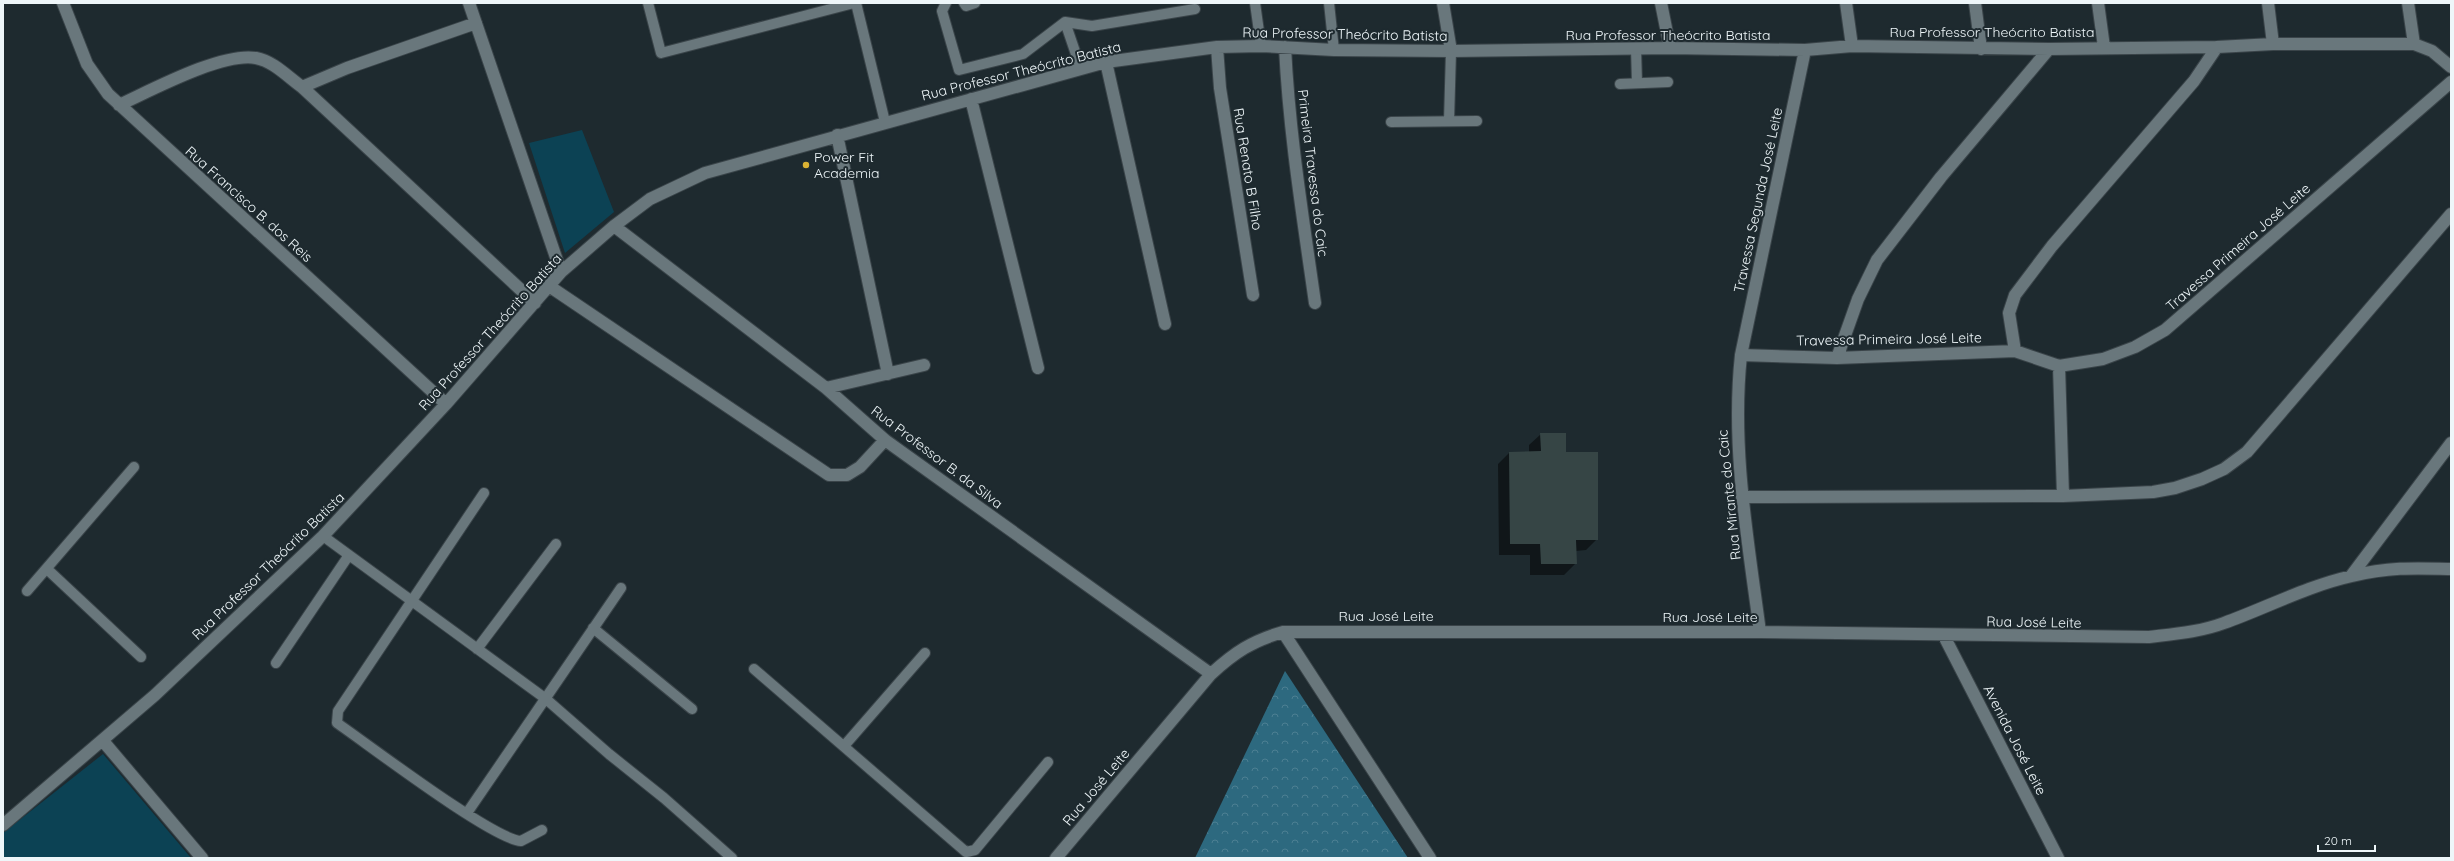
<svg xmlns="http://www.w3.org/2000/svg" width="2454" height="861" font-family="Quicksand,sans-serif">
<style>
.grass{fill:#0c4254}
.forest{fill:url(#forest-crowns)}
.shadow{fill:#0007}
.building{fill:#364545}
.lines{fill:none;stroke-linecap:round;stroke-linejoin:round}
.service-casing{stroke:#3a4449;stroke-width:12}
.minor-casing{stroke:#3a4449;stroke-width:14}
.service{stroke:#69777c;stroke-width:10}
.minor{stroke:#69777c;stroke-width:12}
.poi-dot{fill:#dbb233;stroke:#1e2a2f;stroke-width:1.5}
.labels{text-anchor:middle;stroke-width:4;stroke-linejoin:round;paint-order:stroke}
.street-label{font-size:14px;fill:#eef6f9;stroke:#1e2a2f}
.poi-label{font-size:14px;fill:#eef6f9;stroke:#1e2a2f;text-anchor:start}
</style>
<defs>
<pattern id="forest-crowns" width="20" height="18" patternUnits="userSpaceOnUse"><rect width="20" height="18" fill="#2d697f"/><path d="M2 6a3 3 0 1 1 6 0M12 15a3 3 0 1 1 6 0" fill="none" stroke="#4c7f92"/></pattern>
</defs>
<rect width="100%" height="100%" fill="#1e2a2f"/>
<path class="grass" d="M 582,130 L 614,212 L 565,253 L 529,143 Z
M 103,754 L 191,858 L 3,858 L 3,833 Z"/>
<path class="forest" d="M 1285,671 L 1408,858 L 1195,858 Z"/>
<path class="shadow" d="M 1541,434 L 1565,453 L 1597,539 L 1586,550 L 1576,551 L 1576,563 L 1564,575 L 1530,575 L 1530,555 L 1499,555 L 1498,464 L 1509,453 L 1529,452 L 1529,445 Z"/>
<path class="building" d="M 1540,433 L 1566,433 L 1566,452 L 1598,452 L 1598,540 L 1576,540 L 1577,564 L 1541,564 L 1540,544 L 1510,544 L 1509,452 L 1541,451 Z"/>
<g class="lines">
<g class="service-casing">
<path id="service" d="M 648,3 L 661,53 L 854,3
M 856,3 L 885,122
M 946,3 L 942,11 L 959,70 L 1023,54 L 1065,22 L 1092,26 L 1195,9
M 964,3 L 966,6 L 975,3
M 1255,3 L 1261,46
M 1329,3 L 1334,50
M 1065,22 L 1081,69
M 1636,48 L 1637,83
M 1620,84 L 1668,82
M 1449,121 L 1451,51
M 1391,122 L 1477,121
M 484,493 L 338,711 L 337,723 C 369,745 492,839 521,841 L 542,830
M 323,536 L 546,699 L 609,754 L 664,798 L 732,858
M 47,569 L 141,657
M 27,591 L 134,467
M 593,628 L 692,709
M 477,649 L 556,544
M 276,663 L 349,555
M 754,669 L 966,852 L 975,850 L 1048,762
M 844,746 L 925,653
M 467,813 L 621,588"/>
</g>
<g class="minor-casing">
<path id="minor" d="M 63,3 L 87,64 L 108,94 L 446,404
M 469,3 L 561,272
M 1443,3 L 1451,51
M 1661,3 L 1670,48
M 1846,3 L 1852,46
M 1975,3 L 1981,49
M 2098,3 L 2104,47
M 2268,3 L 2273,44
M 2408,3 L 2414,44
M 1217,47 L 1220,88 L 1253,295
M 1285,47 C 1289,132 1303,218 1315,303
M 1106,62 L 1165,324
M 302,87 L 347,68 L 476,23
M 971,99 L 1038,368
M 119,105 C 152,90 222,52 256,58 C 273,61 288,77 302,87 L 535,303
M 837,135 L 888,374
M 614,226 L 826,388 L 885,440 L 1211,674
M 549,286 L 829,475 L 847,475 L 860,467 L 885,440
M 2015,351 L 2009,313 L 2015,295 L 2052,246 L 2194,81 L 2217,47
M 1741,355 L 1837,358 L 2015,351 L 2059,366 L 2103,359 L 2135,347 L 2165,330 L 2451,82
M 1837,358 L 1858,299 L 1877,260 L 1941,177 L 2049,49
M 2059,366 L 2063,496
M 826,388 L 924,365
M 1742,497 L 2063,496 L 2153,492 L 2175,488 L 2202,479 L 2224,469 L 2247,452 L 2451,214
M 2351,576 L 2451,443
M 1283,632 L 1430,858
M 1760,632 C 1748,540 1731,448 1741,355 L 1805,50
M 1944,636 L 2058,858
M 103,741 L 202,858
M 3,825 L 155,695 L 323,536 L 446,404 L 561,272 L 614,226 L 650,199 L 705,173 L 1106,62 L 1217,47 L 1261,46 L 1334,50 L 1451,51 L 1670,48 L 1805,50 L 1852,46 L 2049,49 L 2217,47 L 2273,44 L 2414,44 L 2432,51 L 2451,67
M 1056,858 L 1211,674 C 1235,652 1252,641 1283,632 L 1760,632 L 2149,637 C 2174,634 2200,632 2224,623 C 2266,608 2307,586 2352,576 C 2388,567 2414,568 2451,569"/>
</g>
<use href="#service" class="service"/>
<use href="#minor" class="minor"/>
</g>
<circle class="poi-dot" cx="806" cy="165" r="4"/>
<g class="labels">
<g class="street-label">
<text x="1992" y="37">Rua Professor Theócrito Batista</text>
<text transform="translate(1345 34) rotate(1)" y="5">Rua Professor Theócrito Batista</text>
<text x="1668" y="40">Rua Professor Theócrito Batista</text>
<text transform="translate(1021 71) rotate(-14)" y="5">Rua Professor Theócrito Batista</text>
<text transform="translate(1248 169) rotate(81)" y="5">Rua Renato B Filho</text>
<text transform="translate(1313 173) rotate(83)" y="5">Primeira Travessa do Caic</text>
<text transform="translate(1758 200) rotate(-78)" y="5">Travessa Segunda José Leite</text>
<text transform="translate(249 204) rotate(42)" y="5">Rua Francisco B. dos Reis</text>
<text transform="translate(2238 247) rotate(-41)" y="5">Travessa Primeira José Leite</text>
<text transform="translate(490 332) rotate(-48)" y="5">Rua Professor Theócrito Batista</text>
<text transform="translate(1889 339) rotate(-1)" y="5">Travessa Primeira José Leite</text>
<text transform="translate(937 457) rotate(37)" y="5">Rua Professor B. da Silva</text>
<text transform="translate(1729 495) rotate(-96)" y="5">Rua Mirante do Caic</text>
<text transform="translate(268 566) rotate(-44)" y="5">Rua Professor Theócrito Batista</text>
<text x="1386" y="621">Rua José Leite</text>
<text x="1710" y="622">Rua José Leite</text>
<text transform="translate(2034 622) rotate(1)" y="5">Rua José Leite</text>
<text transform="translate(2015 740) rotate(63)" y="5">Avenida José Leite</text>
<text transform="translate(1096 787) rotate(-50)" y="5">Rua José Leite</text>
</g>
<g class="poi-label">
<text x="814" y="162">Power Fit<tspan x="814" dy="16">Academia</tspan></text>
</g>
</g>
<rect width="2454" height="861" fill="none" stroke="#eef6f9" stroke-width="8"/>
<path d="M2318 845v6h57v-6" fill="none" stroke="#eef6f9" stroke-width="2"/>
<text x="2324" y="845" font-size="12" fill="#eef6f9" stroke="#1e2a2f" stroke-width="3" paint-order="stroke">20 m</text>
</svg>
